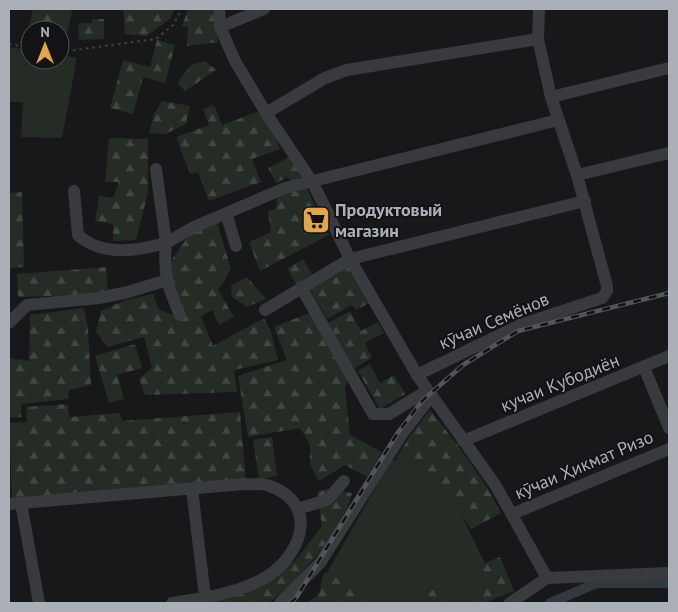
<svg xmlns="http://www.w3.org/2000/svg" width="678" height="612" font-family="'PT Sans',sans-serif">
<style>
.green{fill:#242c25}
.forest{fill:url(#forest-firs)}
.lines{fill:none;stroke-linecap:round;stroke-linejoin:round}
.canal{stroke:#31393f;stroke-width:10}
.path{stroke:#3f4145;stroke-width:2;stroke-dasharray:2.5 4;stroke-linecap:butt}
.minor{stroke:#393a3e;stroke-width:12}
.rail-casing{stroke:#525559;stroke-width:4.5}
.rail{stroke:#131315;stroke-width:2.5;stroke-dasharray:8;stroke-linecap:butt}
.labels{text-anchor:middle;stroke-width:4;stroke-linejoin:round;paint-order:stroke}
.poi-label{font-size:18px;font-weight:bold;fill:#abb0b8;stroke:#131315;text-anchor:start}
.street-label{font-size:18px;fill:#abb0b8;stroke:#131315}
</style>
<defs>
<pattern id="forest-firs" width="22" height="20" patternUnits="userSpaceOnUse" patternTransform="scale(1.25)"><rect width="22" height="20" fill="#242c25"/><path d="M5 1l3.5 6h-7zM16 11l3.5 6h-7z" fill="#414843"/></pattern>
</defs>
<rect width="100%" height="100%" fill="#18181a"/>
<path class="green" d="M 9,47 L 30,50 L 30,60 L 60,60 L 60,55 L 77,58 L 62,138 L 21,137 L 23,102 L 9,102 Z
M 431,452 L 494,582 L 474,603 L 365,603 L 321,583 L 391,461 Z"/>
<path class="forest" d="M 33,9 L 65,9 L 72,11 L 66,40 L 60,38 L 60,30 L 28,31 Z
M 123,9 L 175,9 L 170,19 L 146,36 L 125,34 Z
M 188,9 L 212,9 L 218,42 L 187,46 L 188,27 L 182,26 Z
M 92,19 L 104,19 L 104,39 L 79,40 L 78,23 L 92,23 Z
M 157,40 L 175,45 L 165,83 L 143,77 L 133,114 L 110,108 L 123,60 L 150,67 Z
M 205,61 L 216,70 L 185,91 L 177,83 L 191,65 Z
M 162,101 L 190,106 L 186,124 L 165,134 L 149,133 L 154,114 Z
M 214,105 L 222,125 L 265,109 L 280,149 L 252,159 L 261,182 L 209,201 L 198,172 L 190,174 L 176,137 L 209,125 L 203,109 Z
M 109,138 L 148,139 L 148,192 L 136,240 L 113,241 L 113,224 L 95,221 L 99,196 L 113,198 L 119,182 L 105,182 Z
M 293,155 L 303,176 L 291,182 L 288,177 L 276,183 L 268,168 Z
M 306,187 L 329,235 L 260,271 L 249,242 L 271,232 L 268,211 L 276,209 L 277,192 Z
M 22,192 L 24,267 L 9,268 L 9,193 Z
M 217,222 L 231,269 L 218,290 L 234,317 L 219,325 L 212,310 L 201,316 L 213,346 L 264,318 L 271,331 L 278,360 L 234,370 L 237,392 L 145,395 L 139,379 L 152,368 L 144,337 L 108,347 L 96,332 L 101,311 L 126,300 L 153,294 L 159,310 L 176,316 L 171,261 L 189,235 Z
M 303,259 L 312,274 L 296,284 L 287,268 Z
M 348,264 L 369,303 L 356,310 L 352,305 L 327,319 L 310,289 L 336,275 Z
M 106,267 L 108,294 L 18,297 L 17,274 Z
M 247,277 L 266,299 L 247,307 L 232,297 L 231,286 Z
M 84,308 L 88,328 L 91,385 L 69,390 L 68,399 L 21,404 L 22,417 L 9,418 L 9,358 L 29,361 L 30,315 Z
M 350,311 L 361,331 L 378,322 L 384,333 L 365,343 L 372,358 L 353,369 L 328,323 Z
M 309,313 L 349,374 L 345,389 L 350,435 L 382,452 L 368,477 L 345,465 L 319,481 L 310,465 L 310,445 L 300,428 L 248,437 L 238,376 L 287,360 L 274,327 Z
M 135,344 L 142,368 L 117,375 L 124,399 L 109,403 L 95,356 Z
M 370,364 L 380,383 L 394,375 L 405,394 L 380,409 L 358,371 Z
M 68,404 L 69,417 L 120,413 L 122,421 L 240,412 L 246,481 L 12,500 L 9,423 L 27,422 L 26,407 Z
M 430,410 C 456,443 482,475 501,513 L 471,529 C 448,495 439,469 396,458 L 412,433 Z
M 272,437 L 277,476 L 259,479 L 253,440 Z
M 327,489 L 352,493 C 344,527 298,582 269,603 L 193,603 L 276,572 L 295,561 L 322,526 L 317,492 Z
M 500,557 L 514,591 L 484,603 L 471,603 L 467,595 L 485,587 L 477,566 Z
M 324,572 L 386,603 L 307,603 L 319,594 Z
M 448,586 L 453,603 L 422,603 L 426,602 L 423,593 Z"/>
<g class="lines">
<path class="canal" d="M 550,603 L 597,583 L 669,583"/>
<path class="path" d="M 9,44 L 30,48
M 60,52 L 156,39 L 173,25 L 182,9"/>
<path class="minor" d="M 219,9 L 220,27 L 235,61 L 266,113 L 313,183 L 350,259 L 417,375 L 496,486 L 547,578 L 669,573
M 539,9 L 538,39 L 551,97 L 577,175
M 220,27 L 264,9
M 551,97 L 669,68
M 266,113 L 325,78 L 347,70 L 538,39
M 74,191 L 78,235 C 103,257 136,251 166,243 L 156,169
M 226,213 L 236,246
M 301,287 L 373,414 L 389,414 L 427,391
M 265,310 L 350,259 L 585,201
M 180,315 C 168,287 163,274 166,243 L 194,227 L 285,188 L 558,120
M 9,323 L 27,305 L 99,298 L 128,292 L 167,280
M 644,367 L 669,428
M 417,375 L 520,325 L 602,298 L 607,291 L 607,286 L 577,175 L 669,153
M 463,441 L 669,356
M 192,489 L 205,597
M 21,503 L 39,603
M 9,504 L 244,484 C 251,485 260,483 267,485 C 322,503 302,558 261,580 C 234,594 203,598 172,603
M 297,509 L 327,500 L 344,481
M 512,514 L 669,449
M 280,603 L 320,563 L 402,434 L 432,395
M 510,603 L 547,578"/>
<g class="rail-casing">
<path id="rail" d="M 290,603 L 296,598 L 397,434 L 422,401 L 463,365 L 518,331 L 669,293"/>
</g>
<use href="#rail" class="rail"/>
</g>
<defs>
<g id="supermarket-square" transform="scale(1.4375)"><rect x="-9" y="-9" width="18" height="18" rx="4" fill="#e2a548" stroke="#131315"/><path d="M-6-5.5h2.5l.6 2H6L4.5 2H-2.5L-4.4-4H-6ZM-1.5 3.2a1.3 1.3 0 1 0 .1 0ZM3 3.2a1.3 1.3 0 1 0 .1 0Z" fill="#111"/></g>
</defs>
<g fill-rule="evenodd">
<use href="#supermarket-square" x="316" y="220"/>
</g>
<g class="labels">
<g class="poi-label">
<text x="335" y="216">Продуктовый<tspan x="335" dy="21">магазин</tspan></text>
</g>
<g class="street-label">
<text transform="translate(494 321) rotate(-23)" y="6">кӯчаи Семёнов</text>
<text transform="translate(560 383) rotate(-22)" y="6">кучаи Кубодиён</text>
<text transform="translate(584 465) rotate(-23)" y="6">кӯчаи Ҳикмат Ризо</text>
</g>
</g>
<rect width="678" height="612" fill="none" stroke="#abb0b8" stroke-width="20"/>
<g transform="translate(45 45)"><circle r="24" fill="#131315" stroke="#505256"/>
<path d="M0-4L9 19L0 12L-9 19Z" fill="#e2a548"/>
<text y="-8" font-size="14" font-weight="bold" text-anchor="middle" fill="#abb0b8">N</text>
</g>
</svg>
